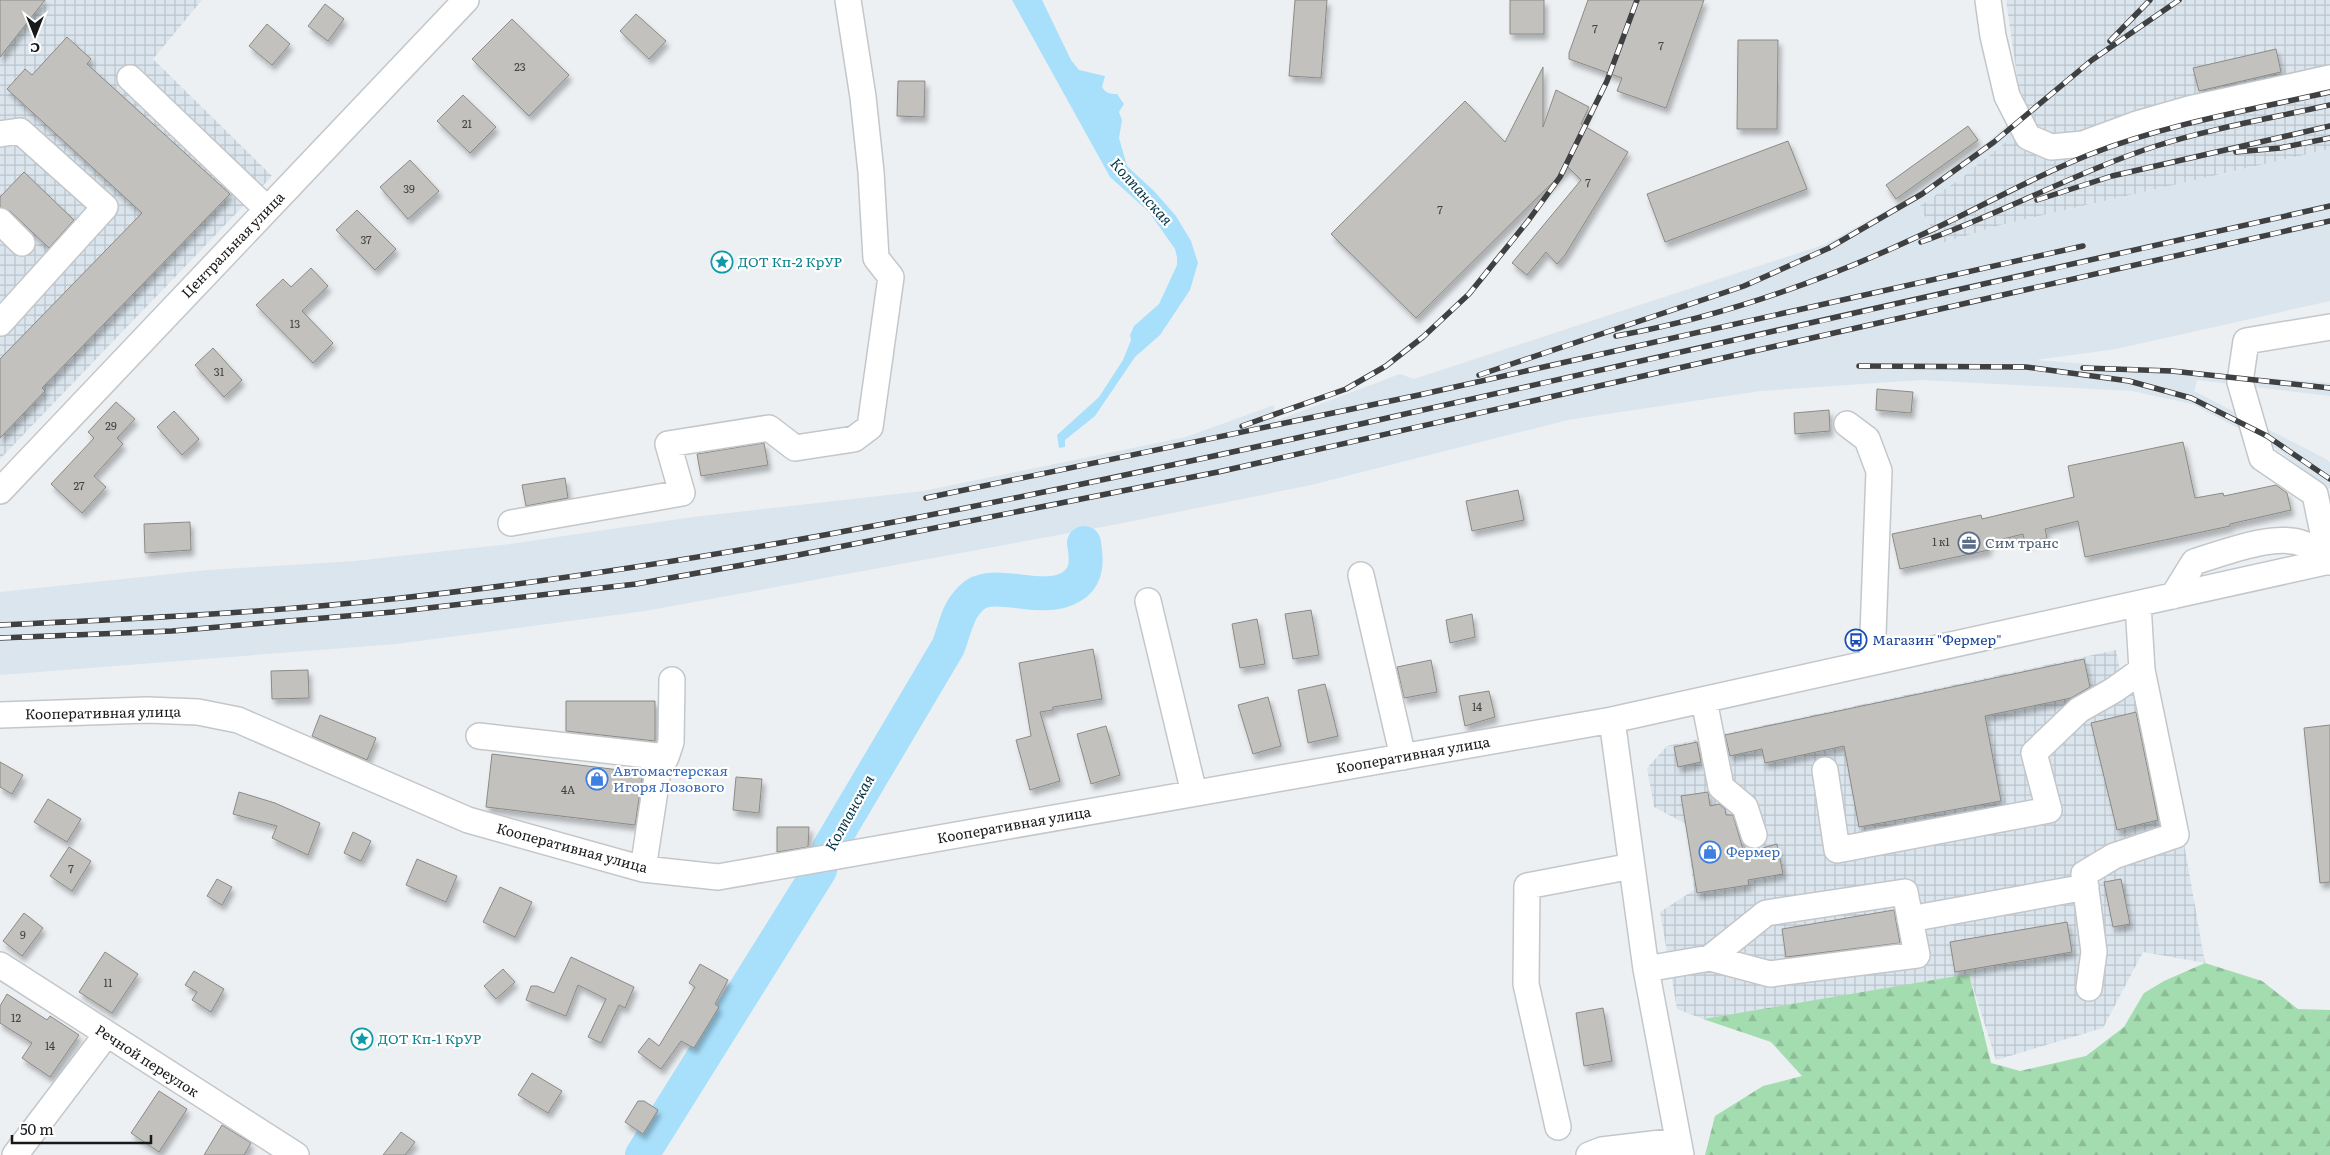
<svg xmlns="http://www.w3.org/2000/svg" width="2330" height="1155" font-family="Literata,serif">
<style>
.industrial{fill:url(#industrial-grid)}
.built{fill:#dbe5ed}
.forest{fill:url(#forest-firs)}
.water{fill:#a8e0fc}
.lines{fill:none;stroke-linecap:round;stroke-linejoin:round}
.river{stroke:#a8e0fc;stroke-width:34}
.building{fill:#c3c1bd;stroke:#8c8a86;filter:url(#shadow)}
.minor-casing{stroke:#c4c7ca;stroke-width:28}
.minor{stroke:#fff;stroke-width:25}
.rail-casing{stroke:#3f4042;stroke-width:5.5}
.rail{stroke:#fff;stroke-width:4;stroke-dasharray:11;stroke-linecap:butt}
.labels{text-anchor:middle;stroke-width:4.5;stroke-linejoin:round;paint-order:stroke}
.number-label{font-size:11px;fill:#434343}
.street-label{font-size:14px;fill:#18191a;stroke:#fff}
.culture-label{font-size:14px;fill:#0d838f;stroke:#fff;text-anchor:start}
.service-label{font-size:14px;fill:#4e5e75;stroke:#fff;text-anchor:start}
.transit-label{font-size:14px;fill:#164399;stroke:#fff;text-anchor:start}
.shop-label{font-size:14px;fill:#366cbe;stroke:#fff;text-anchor:start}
.water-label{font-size:15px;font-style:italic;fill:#043547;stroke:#fff}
</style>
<defs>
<pattern id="industrial-grid" width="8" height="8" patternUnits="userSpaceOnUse" patternTransform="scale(1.25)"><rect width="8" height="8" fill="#dbe5ed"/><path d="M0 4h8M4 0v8" fill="none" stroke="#bbc4cb"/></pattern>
<pattern id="forest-firs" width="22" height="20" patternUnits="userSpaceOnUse" patternTransform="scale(1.25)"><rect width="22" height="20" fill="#a3dcaf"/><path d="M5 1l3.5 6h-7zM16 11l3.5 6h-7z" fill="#8cbc96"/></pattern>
<filter id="shadow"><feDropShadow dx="3" dy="5.5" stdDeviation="2.5" flood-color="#0004"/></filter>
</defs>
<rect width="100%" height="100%" fill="#ecf0f3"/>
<path class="industrial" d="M 0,0 L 202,0 L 153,59 L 272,176 L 0,459 Z
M 2006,0 L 2330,0 L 2330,149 L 2001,225 L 1940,244 L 1919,206 L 1964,176 L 2022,111 Z
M 2116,650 L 2125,695 L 2157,689 L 2205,963 L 2143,952 L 2103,1028 L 1996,1060 L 1969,975 L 1703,1019 L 1677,1009 L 1660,912 L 1694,890 L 1686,824 L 1654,807 L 1647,768 L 1667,746 Z"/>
<path class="built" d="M 2022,111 L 2029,123 L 1964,176 L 1919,206 L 1940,244 L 2001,225 L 2330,149 L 2330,301 L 2116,349 L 2036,360 L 2330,383 L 2330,396 L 2197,380 L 2194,391 L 2326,459 L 2330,462 L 2330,489 L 2272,446 L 2192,404 L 2132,391 L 1921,380 L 1760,391 L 1568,420 L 1311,485 L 1113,525 L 645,611 L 396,644 L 0,675 L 0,592 L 208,570 L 354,561 L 510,544 L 693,517 L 923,491 L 1186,437 L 1274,405 L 1275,421 L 1400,374 L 1414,379 L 1826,244 L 1919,192 L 1990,140 Z"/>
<path class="forest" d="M 2205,963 L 2262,981 L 2298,1009 L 2330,1010 L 2330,1155 L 1705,1155 L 1715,1116 L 1763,1086 L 1802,1076 L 1771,1042 L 1703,1019 L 1969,974 L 1991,1063 L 2020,1071 L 2086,1056 L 2124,1027 L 2144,993 L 2164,981 Z"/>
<path class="water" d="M 1012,0 L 1042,0 L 1071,60 L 1079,70 L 1105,76 L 1102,87 C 1106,93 1109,94 1117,94 L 1124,104 L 1119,112 L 1122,120 L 1119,138 L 1127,166 L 1155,192 L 1176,216 L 1191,241 L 1198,263 L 1190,290 L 1160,335 L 1135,357 L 1095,416 L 1065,440 L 1065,447 L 1059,448 L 1057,435 L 1099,397 L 1123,360 L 1131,340 L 1130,335 L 1134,326 L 1159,304 L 1177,265 L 1177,257 L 1175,249 L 1149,212 L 1110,177 Z"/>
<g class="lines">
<path class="river" d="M 829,848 L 948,647 C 956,627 957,608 976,594 C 999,580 1043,604 1071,587 C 1088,577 1087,560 1084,543
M 642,1155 L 820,870"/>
</g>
<path class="building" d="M 0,0 L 45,0 L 0,57 Z
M 1295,0 L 1327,0 L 1321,78 L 1289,76 Z
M 1510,0 L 1544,0 L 1544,34 L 1510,34 Z
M 1588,0 L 1704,0 L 1666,108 L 1617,91 L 1622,78 L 1569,59 L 1569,53 Z
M 325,4 L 344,19 L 328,41 L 308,26 Z
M 636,14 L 666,41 L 649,59 L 620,31 Z
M 512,19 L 569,75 L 529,116 L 472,59 Z
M 267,24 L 290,44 L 272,65 L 249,46 Z
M 67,37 L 91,59 L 87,64 L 230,194 L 42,388 L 45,391 L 0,438 L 0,359 L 142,213 L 7,89 L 25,69 L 32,75 Z
M 1738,40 L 1778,40 L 1777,129 L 1737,129 Z
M 2276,49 L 2281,72 L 2199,91 L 2193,68 Z
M 1543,67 L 1543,127 L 1556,90 L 1589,107 L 1581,124 L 1628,152 L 1565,255 L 1557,264 L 1546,252 L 1527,275 L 1512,263 L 1581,180 L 1568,167 L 1416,318 L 1331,234 L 1465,101 L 1505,142 Z
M 898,81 L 925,81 L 924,117 L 897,116 Z
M 463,95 L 496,127 L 470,153 L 437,121 Z
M 1968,126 L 1978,140 L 1896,199 L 1886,185 Z
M 1788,141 L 1807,189 L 1665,242 L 1647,194 Z
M 410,160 L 439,191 L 408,219 L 380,187 Z
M 24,172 L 74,220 L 49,248 L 10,211 L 0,207 L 0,197 Z
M 357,210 L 396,249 L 375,270 L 336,230 Z
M 311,268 L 328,286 L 302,311 L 333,343 L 313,363 L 256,305 L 283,279 L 291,287 Z
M 213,348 L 242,380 L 224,397 L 195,365 Z
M 1877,389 L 1913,392 L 1911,413 L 1876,410 Z
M 116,402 L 135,419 L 117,438 L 123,444 L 94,476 L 106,487 L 82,513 L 51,484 L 94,438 L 88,432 Z
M 1829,410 L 1830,431 L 1795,434 L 1794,413 Z
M 174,411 L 199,439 L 182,455 L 157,427 Z
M 2183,442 L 2195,498 L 2223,493 L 2224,496 L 2276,485 L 2287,493 L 2291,510 L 2230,524 L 2230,526 L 2085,557 L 2078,521 L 2045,529 L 2047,538 L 2025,543 L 2023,534 L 1987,543 L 1989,550 L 1900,569 L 1892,534 L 1981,515 L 1982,519 L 2074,497 L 2068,466 Z
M 764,443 L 768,465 L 701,476 L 697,454 Z
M 565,478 L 568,498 L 526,506 L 522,485 Z
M 1518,490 L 1524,520 L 1472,531 L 1466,501 Z
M 190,522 L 191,550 L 145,553 L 144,524 Z
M 1311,610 L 1319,655 L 1293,659 L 1285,614 Z
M 1472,614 L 1475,637 L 1450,643 L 1446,620 Z
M 1257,619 L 1265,664 L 1240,668 L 1232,624 Z
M 1093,649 L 1102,699 L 1053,707 L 1053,710 L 1040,712 L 1060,781 L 1030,790 L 1016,740 L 1031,736 L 1019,663 Z
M 2084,659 L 2090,687 L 2071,698 L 1985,716 L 2001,801 L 1859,827 L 1844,746 L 1765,763 L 1762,749 L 1730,756 L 1725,735 Z
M 1431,660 L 1437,692 L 1404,698 L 1397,667 Z
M 308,670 L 309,698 L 272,699 L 271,671 Z
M 1325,684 L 1338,736 L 1308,743 L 1298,690 Z
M 1489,691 L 1495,717 L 1465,726 L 1459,696 Z
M 1268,697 L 1281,746 L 1253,754 L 1238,705 Z
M 566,701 L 655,701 L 655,741 L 566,731 Z
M 2136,712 L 2158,820 L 2117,830 L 2091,723 Z
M 320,715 L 376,738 L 367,760 L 312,736 Z
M 2330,725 L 2330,882 L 2320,883 L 2304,728 Z
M 1106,726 L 1120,775 L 1091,784 L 1077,734 Z
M 1697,742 L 1701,762 L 1678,767 L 1674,747 Z
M 492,754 L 643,773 L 635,825 L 486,807 Z
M 0,762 L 23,775 L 12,794 L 0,787 Z
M 736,777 L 762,779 L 759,813 L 733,810 Z
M 239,792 L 275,803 L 320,823 L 308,855 L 272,838 L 277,826 L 233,814 Z
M 1708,792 L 1710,806 L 1719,804 L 1725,809 L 1726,815 L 1733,815 L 1744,853 L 1777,844 L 1783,874 L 1748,880 L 1749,885 L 1697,893 L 1681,796 Z
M 48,799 L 81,819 L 67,842 L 34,822 Z
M 777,827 L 809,827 L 808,847 L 777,852 Z
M 353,832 L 371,841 L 361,861 L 344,853 Z
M 69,847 L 91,861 L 72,891 L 50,876 Z
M 417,859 L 457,876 L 446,902 L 406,885 Z
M 217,879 L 232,887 L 222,905 L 207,896 Z
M 2121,879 L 2130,924 L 2113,927 L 2104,882 Z
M 500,887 L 532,902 L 515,937 L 483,922 Z
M 1894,910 L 1900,943 L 1786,957 L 1782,929 Z
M 24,913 L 43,928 L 22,956 L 3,941 Z
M 2067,922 L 2072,952 L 1955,972 L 1950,942 Z
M 105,952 L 138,974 L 112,1013 L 79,992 Z
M 571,957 L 634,987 L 625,1008 L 619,1005 L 601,1043 L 588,1037 L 606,999 L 578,985 L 566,1016 L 526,1000 L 531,986 L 537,986 L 554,993 Z
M 700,964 L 728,980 L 715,1004 L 719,1007 L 694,1048 L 681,1041 L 661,1069 L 638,1052 L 649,1038 L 659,1046 L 695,987 L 689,983 Z
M 503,969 L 515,982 L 496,999 L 484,986 Z
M 194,971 L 224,989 L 211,1012 L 192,1000 L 197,992 L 185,985 Z
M 7,994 L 47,1020 L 50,1016 L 79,1035 L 50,1077 L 22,1058 L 32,1043 L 0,1023 L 0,1006 Z
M 1603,1008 L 1612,1061 L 1584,1066 L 1576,1013 Z
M 532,1073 L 562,1091 L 548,1113 L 518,1095 Z
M 159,1091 L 187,1109 L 159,1152 L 131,1133 Z
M 638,1101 L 644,1101 L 658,1110 L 643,1134 L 625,1122 Z
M 222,1125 L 251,1143 L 244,1155 L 204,1155 Z
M 401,1132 L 415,1142 L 405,1155 L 383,1155 Z"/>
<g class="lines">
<g class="minor-casing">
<path id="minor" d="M 1988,0 L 1993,36 L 2007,96 L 2028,137 L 2051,147 L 2083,144 L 2137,124 L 2189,109 L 2330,78
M 130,78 L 267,209
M 0,134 L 20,131 L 105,207 L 0,323
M 0,221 L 22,243
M 1847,424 L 1867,439 L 1879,471 L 1872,662
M 0,491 L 466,0
M 511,523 L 682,493 L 668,444 L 769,428 L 795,448 L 854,439 L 870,427 L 891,277 L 876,258 L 871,172 L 863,97 L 848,0
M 2329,562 L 2315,494 L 2262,458 L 2240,382 L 2246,341 L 2330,327
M 1361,575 L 1403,757
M 2173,596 L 2194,562 C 2223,553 2275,532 2304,544 C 2312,547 2321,556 2329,562
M 1148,601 L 1194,793
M 1704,700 L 1721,787 L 1745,807 L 1754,835
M 0,715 L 147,710 L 198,712 L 238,720 L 468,820 L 643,869 L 718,877 L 1612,720 L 2330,561
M 1612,720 L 1646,969 L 1681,1155
M 479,736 L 666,757 L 658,771 L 643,869
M 666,757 L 671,742 L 672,680
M 1825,770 L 1837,850 L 2049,810 L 2034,753 L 2079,710 L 2114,690 L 2142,670 L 2138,604
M 1910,919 L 2086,887
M 0,965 L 296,1155
M 1646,969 L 1710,958 L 1770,974 L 1917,955 L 1905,892 L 1766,913 L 1710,958
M 2089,988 L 2094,952 L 2084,874 L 2114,856 L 2176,835 L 2142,670
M 1558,1127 L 1526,984 L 1527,886 L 1632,866
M 15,1155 L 106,1035
M 1589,1155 L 1602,1150 L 1678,1141"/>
</g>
<use href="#minor" class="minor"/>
<g class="rail-casing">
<path id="rail" d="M 2110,41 L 2150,0
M 2236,152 L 2280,148 L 2330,138
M 2037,200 L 2112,176 L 2330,126
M 1921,242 C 2001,214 2076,172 2156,146 C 2213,128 2272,118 2330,105
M 1616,336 C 1721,317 1823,281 1919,236 C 1976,210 2032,177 2091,154 C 2167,124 2250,110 2330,92
M 1859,366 L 2026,367 L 2129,381 L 2191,398 L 2267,436 L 2330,479
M 2083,368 L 2172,371 L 2330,388
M 1479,375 L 1744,286 L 1829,248 L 1922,194 L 1994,142 L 2092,60 L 2179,0
M 1242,426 L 1346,389 L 1386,366 L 1423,337 L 1469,294 L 1528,221 L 1560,177 L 1607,81 L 1637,0
M 926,498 L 1419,395 L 2083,246
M 0,625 C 131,619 262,613 392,599 C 720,564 1043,494 1365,423 C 1687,351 2009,279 2330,206
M 0,638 L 172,631 L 393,612 L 636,584 L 798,555 L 1218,472 L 2330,221"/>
</g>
<use href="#rail" class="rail"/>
</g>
<defs>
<g id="sight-ring" transform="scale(1.125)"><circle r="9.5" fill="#fff" stroke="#0f9aa8" stroke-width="1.5"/><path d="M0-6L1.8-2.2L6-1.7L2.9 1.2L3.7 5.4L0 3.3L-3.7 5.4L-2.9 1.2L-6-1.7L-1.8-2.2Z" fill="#0f9aa8"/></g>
<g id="office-ring" transform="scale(1.125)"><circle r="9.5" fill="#fff" stroke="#5c6f8a" stroke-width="1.5"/><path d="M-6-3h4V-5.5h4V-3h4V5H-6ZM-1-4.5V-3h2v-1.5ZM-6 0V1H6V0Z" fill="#5c6f8a"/></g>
<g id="bus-ring" transform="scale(1.125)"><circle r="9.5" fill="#fff" stroke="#1a4fb4" stroke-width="1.5"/><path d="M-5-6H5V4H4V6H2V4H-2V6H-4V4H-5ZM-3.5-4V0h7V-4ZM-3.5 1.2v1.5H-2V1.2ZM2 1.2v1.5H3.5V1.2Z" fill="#1a4fb4"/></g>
<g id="shop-ring" transform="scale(1.125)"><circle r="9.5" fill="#fff" stroke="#3f7fe0" stroke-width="1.5"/><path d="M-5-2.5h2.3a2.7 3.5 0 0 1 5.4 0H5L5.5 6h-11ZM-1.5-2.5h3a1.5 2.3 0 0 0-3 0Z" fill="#3f7fe0"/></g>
</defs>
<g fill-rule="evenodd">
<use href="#sight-ring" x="722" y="262"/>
<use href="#office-ring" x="1969" y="543"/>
<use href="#bus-ring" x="1856" y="640"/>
<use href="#shop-ring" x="597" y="779"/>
<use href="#shop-ring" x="1710" y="852"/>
<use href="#sight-ring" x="362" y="1039"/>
</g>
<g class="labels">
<g class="number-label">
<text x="1595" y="33">7</text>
<text x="1661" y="50">7</text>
<text x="520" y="71">23</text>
<text x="467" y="128">21</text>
<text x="1588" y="187">7</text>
<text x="409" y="193">39</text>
<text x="1440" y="214">7</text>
<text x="366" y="244">37</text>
<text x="295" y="328">13</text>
<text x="219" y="376">31</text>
<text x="111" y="430">29</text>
<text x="79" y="490">27</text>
<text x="1941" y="546">1 к1</text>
<text x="1477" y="711">14</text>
<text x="568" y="794">4А</text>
<text x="71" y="873">7</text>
<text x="23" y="939">9</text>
<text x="108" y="987">11</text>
<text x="16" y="1022">12</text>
<text x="50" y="1050">14</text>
</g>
<g class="street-label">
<text transform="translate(233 245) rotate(-46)" y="5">Центральная улица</text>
<text transform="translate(103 713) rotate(-1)" y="5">Кооперативная улица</text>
<text transform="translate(1413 755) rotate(-10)" y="5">Кооперативная улица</text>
<text transform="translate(1014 825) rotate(-10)" y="5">Кооперативная улица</text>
<text transform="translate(572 848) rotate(15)" y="5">Кооперативная улица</text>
<text transform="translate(147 1061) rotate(33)" y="5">Речной переулок</text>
</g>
<g class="culture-label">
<text x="738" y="267">ДОТ Кп-2 КрУР</text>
<text x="378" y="1044">ДОТ Кп-1 КрУР</text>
</g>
<g class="service-label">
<text x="1985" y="548">Сим транс</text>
</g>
<g class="transit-label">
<text x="1872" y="645">Магазин "Фермер"</text>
</g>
<g class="shop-label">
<text x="613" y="776">Автомастерская<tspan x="613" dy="16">Игоря Лозового</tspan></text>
<text x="1726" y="857">Фермер</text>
</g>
<g class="water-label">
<text transform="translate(1141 192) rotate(48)" y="5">Колпанская</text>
<text transform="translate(850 813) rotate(-61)" y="5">Колпанская</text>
</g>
</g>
<g transform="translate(35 35) rotate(180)" stroke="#ffffff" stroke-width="4" paint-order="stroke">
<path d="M0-4L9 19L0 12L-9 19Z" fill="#18191a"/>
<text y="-8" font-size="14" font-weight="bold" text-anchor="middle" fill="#18191a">С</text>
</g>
<path d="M12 1135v8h139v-8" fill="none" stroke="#18191a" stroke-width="2.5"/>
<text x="20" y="1135" font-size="15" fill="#18191a" stroke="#ffffff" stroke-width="4" paint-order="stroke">50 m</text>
</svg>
